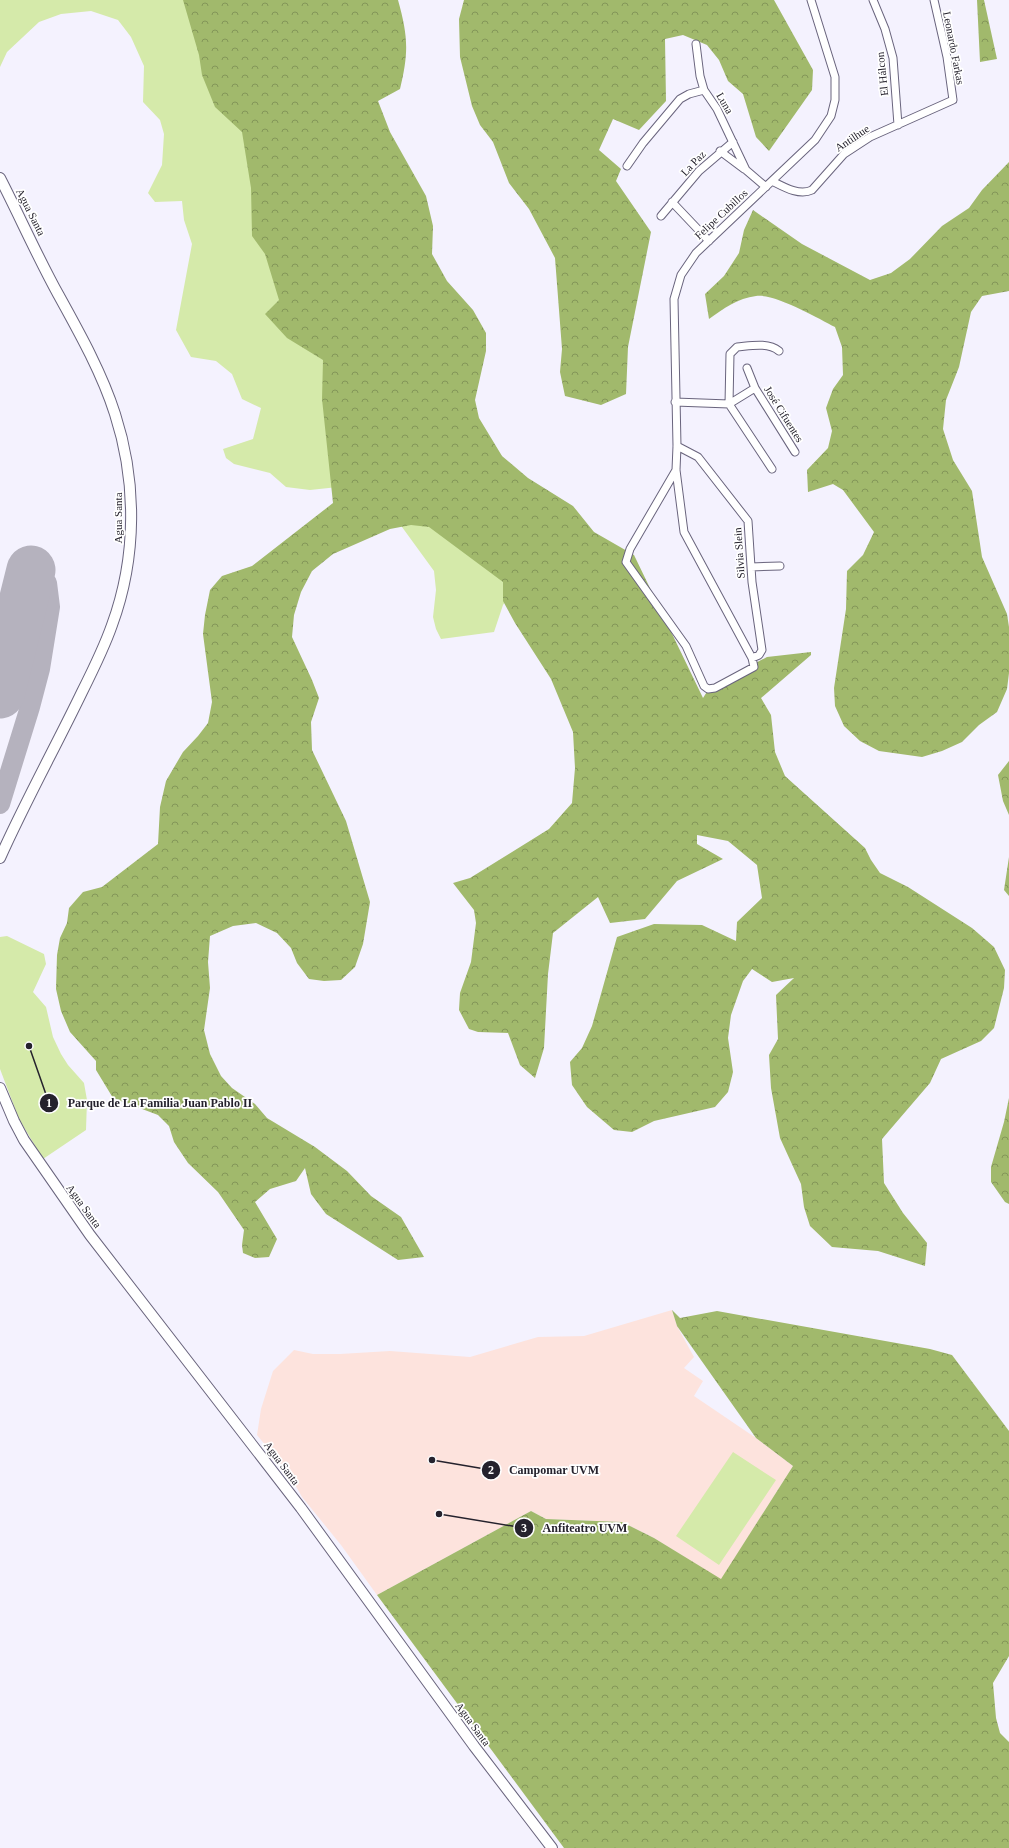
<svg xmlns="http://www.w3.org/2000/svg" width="1009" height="1848" font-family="Georgia,serif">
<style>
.education{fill:#fde3dd}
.green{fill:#d5eaaa}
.forest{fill:url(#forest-crowns)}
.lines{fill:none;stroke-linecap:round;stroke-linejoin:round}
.taxiway{stroke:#b5b2be;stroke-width:20}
.runway{stroke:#b5b2be;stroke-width:49}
.street-casing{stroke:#69647d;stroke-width:9}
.primary-casing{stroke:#69647d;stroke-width:12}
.street{stroke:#fff;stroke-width:7}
.primary{stroke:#fff;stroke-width:10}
.labels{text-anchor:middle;stroke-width:3.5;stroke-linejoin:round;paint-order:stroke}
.street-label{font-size:11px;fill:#25222d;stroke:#fff}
.leader{fill:none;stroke:#25222d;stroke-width:1.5}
.callout-dot{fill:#25222d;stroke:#fff;stroke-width:1.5}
.mark-label{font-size:12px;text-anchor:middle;font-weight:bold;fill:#fff}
.callout-label{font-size:12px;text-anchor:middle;font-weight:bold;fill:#25222d;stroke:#fff;stroke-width:3.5;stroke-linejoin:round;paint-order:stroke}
</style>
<defs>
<pattern id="forest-crowns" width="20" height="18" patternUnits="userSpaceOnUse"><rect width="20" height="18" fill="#a1b96c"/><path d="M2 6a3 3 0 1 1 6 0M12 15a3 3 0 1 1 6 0" fill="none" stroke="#839659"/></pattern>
</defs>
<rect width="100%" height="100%" fill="#f4f2fe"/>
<path class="education" d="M 672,1310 L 677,1326 L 694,1357 L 684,1368 L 703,1381 L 694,1396 L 756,1438 L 793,1466 L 721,1580 L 654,1538 L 622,1522 L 546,1519 L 531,1511 L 377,1595 L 341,1545 L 302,1497 L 289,1474 L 257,1435 L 261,1409 L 273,1371 L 294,1350 L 313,1354 L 340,1354 L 390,1351 L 470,1357 L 538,1337 L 584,1336 Z"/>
<path class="green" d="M 0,0 L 252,0 L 516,585 L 503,605 L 494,632 L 441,639 L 436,629 L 433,617 L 436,590 L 434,571 L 394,516 L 338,487 L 310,490 L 286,487 L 270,473 L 234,464 L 226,458 L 223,449 L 253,439 L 261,408 L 242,399 L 232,374 L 216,361 L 191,357 L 176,330 L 192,244 L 184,220 L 182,201 L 155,202 L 148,193 L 162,165 L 164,134 L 160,120 L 143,102 L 144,66 L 131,37 L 118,20 L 91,11 L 61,14 L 39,22 L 7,52 L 0,67 Z
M 7,936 L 44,954 L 46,964 L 33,992 L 46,1007 L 53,1037 L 61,1054 L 68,1065 L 84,1083 L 87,1100 L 86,1130 L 43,1159 L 19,1119 L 0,1069 L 0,937 Z
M 733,1452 L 776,1480 L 719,1565 L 676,1536 Z"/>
<path class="forest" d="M 183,0 L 398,0 C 408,36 409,52 400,89 L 378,101 L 390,132 L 426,196 L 433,226 L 432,254 L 447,281 L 473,310 L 486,333 L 486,351 L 475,400 L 479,418 L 502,456 L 528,478 L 573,506 L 594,532 L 634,555 L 703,698 L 710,687 L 767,657 L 811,652 L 811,655 L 761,698 L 771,715 L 775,752 L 785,776 L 865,848 L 871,860 L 880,873 L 908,887 L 972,928 L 994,947 L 1005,970 L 1004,988 L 994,1028 L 981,1041 L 941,1059 L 930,1083 L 882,1139 L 884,1183 L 903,1213 L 927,1243 L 925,1266 L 878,1251 L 832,1247 L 810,1226 L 804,1207 L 801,1184 L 780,1138 L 771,1088 L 769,1055 L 778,1039 L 776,995 L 794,978 L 772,982 L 752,969 L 743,981 L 731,1015 L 728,1038 L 733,1072 L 728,1092 L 715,1107 L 654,1121 L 632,1132 L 614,1130 L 587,1107 L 572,1085 L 570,1062 L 582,1048 L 592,1026 L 617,937 L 654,924 L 702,925 L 736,941 L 737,922 L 762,898 L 757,865 L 728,841 L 697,835 L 697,844 L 723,859 L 677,881 L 645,919 L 610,923 L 598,897 L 553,933 L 548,974 L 544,1048 L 535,1078 L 520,1065 L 508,1033 L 478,1032 L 469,1029 L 459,1010 L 460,993 L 471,962 L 476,923 L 474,910 L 453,883 L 470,878 L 549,829 L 572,803 L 575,768 L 573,732 L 551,679 L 515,623 L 503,601 L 503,582 L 429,527 L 411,525 L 390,529 L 333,554 L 312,571 L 301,592 L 294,615 L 292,637 L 312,680 L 319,698 L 311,722 L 312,750 L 346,821 L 370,902 L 363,944 L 355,967 L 341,980 L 324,981 L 309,979 L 297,963 L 291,948 L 277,933 L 256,923 L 233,926 L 210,936 L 208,962 L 210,988 L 204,1030 L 210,1054 L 221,1076 L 232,1088 L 255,1104 L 267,1118 L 315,1147 L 347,1171 L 371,1196 L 401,1217 L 424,1257 L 398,1260 L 326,1214 L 311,1194 L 305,1168 L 296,1181 L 270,1189 L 255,1202 L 277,1239 L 269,1257 L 255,1258 L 243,1253 L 242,1245 L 244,1230 L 218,1192 L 188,1163 L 174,1142 L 169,1126 L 158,1115 L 113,1098 L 96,1070 L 96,1061 L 70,1032 L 61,1011 L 56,989 L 57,955 L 60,938 L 67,923 L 69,908 L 83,892 L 102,887 L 158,844 L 160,807 L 166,781 L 183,752 L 198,736 L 208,723 L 212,702 L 203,634 L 205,615 L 210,590 L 222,576 L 252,566 L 333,503 L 322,399 L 323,360 L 287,338 L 265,314 L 279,300 L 265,254 L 252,236 L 251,188 L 242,132 L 215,107 L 202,75 L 199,55 Z
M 464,0 L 774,0 L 813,70 L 812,90 L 769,151 L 756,137 L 743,94 L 728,81 L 719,60 L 707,45 L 683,35 L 665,39 L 666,101 L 639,130 L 613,119 L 599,150 L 621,169 L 616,181 L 651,232 L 628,347 L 626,394 L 601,405 L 565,396 L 560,372 L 562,349 L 555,258 L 529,209 L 509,183 L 493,142 L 480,125 L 472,106 L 460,57 L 459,19 Z
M 977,0 L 984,0 L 997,59 L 980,62 Z
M 1009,162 L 1009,291 L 982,296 L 971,312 L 959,367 L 946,400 L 943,429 L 953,460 L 972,491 L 982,557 L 1007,614 L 1009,627 L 1009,673 L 1007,689 L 997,712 L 979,725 L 962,742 L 942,751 L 922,757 L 879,751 L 860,741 L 844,726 L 835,706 L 834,688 L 846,609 L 847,571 L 863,555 L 874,532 L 843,490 L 833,484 L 808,492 L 807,470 L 828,448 L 832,431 L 826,408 L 833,389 L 843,375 L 842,347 L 835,327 C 818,318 774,293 756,296 C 738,298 723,309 709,319 L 705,294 L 724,276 L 739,253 L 744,230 L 753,210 L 802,244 L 870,280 L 891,273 L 910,259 L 942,226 L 969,208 L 982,190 Z
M 1009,761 L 1009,815 L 1003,801 L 998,775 Z
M 1009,857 L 1009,896 L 1004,890 Z
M 1009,1098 L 1009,1204 L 1005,1202 L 991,1182 L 991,1167 L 1004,1122 Z
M 672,1310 L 680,1318 L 717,1311 L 930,1349 L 952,1355 L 1009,1431 L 1009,1656 L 993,1683 L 996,1718 L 1000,1733 L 1009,1742 L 1009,1848 L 564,1848 L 377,1595 L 531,1511 L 546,1519 L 622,1522 L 654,1538 L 721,1579 L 793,1466 L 756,1438 L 677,1326 Z"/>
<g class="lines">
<path class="taxiway" d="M 0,804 L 30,707 L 40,669 L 50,607 L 47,583 L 31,570"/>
<path class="runway" d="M 0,694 L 31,570"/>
<g class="street-casing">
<path id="street" d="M 873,0 L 885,29 L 893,58 L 898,125
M 696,44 L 700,76 L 704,90 L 717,109 L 746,170 L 766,187
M 720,151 L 744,169
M 627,166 L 643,143 L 680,99 L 689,94 L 704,90
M 772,181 C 784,187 799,196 812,190 L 844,154 L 870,137 L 953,100 L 947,57 L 934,0
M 672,202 L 709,241
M 661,216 L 699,171 L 733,142
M 747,368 L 755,388 L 795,452
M 675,402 L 729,404 L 755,388
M 677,446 L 698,457 L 748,521 L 752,582 L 762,650 L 759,655 L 752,658
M 772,469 L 729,404 L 730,354 L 737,347 C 750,346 768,342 779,351
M 676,470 L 630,549 L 626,562 L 686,646 L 704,686 L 708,689 L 715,688 L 754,667 L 752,658 L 684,532 L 676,470 L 677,446 L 674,299 L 681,275 L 696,253 L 815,140 L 831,116 L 835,100 L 835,77 L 811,0
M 751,567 L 780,566"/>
</g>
<g class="primary-casing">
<path id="primary" d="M 0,178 C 20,217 37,256 58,294 C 79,332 102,373 115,414 C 137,482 137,557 112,625 C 104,648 93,670 82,692 C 55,748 25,802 0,858
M 0,1088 L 14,1121 L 24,1140 L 90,1235 L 301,1508 L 474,1746 L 552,1848"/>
</g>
<use href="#street" class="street"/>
<use href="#primary" class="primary"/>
</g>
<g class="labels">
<g class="street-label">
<text transform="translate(954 48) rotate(79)" y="4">Leonardo Farkas</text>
<text transform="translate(882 74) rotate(-96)" y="4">El Hálcon</text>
<text transform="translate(725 103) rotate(60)" y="4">Luna</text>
<text transform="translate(852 138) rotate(-34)" y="4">Antilhue</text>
<text transform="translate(693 163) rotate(-46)" y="4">La Paz</text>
<text transform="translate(31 212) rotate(63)" y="4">Agua Santa</text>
<text transform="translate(721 214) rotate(-43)" y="4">Felipe Cubillos</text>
<text transform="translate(784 414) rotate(58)" y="4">José Cifuentes</text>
<text transform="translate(118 518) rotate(-90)" y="4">Agua Santa</text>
<text transform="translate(739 553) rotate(-94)" y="4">Silvia Slein</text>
<text transform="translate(84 1206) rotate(54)" y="4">Agua Santa</text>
<text transform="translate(282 1463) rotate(53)" y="4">Agua Santa</text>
<text transform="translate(473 1724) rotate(54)" y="4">Agua Santa</text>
</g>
</g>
<path class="leader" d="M29 1046L49 1103M432 1460L491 1470M439 1514L524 1528"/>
<g class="callout-dot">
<circle cx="29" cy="1046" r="4"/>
<circle cx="432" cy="1460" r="4"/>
<circle cx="439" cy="1514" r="4"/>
<circle cx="49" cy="1103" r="10"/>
<circle cx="491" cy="1470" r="10"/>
<circle cx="524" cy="1528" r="10"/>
</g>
<g class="mark-label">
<text x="49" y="1107">1</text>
<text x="491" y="1474">2</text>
<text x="524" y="1532">3</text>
</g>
<g class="callout-label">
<text x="160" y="1107">Parque de La Familia Juan Pablo II</text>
<text x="554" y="1474">Campomar UVM</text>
<text x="585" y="1532">Anfiteatro UVM</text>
</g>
</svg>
